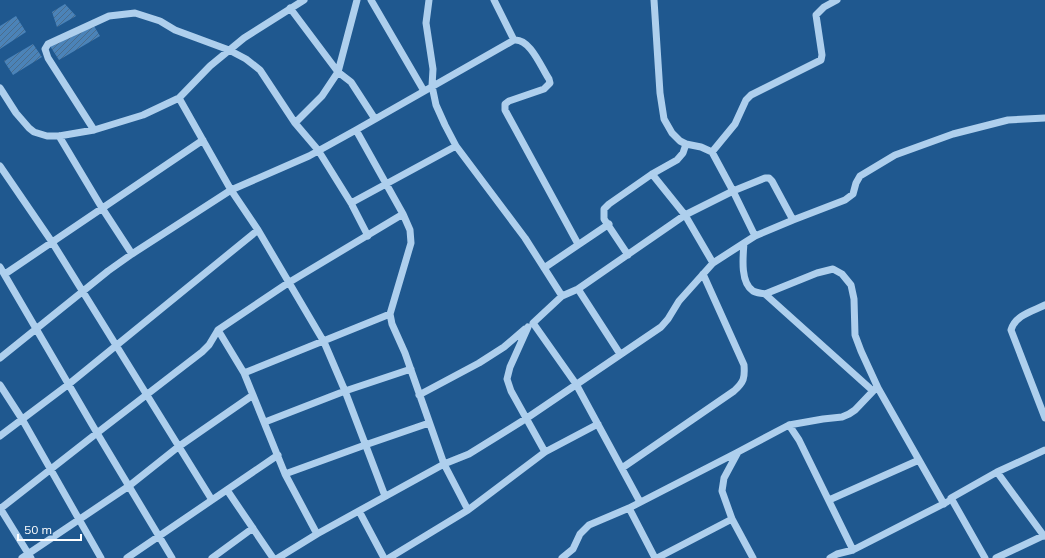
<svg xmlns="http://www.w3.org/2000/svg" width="1045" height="558" font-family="Mulish,sans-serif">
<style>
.building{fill:url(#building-hatch)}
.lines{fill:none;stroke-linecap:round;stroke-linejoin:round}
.minor{stroke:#aecfed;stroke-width:7}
</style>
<defs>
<pattern id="building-hatch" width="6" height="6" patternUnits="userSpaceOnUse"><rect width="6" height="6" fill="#4b83b8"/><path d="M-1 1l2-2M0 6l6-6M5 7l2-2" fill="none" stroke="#4b6d8d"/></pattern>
</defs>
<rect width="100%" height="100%" fill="#1f588f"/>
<path class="building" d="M 65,4 L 76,16 L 57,27 L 52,12 Z
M 16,16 L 26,32 L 0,49 L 0,26 Z
M 91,21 L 100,36 L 59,60 L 48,43 Z
M 33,44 L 42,57 L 13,75 L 4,61 Z"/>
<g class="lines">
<path class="minor" d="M 371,0 L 424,91
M 429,0 L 426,23 L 433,69 L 432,86 L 436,105 L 445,125 L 456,146 L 525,238 L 562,296
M 654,0 L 660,93 L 664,119 L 672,133 L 680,141 L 686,144 L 701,147 L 712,152 L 733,191 L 755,236
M 290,8 L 338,72 L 351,82 L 375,119
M 514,40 C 530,38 541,67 549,79 L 550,83 L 544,89 L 509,101 L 505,104 L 505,110 L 578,244
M 0,88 L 16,113 L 29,128 L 34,132 L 47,136 L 59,136 L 94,130 L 143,115 L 179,98 L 210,66 L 244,38 L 304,0
M 179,98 L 231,190 L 258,230 L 324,342 L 345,391 L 385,496
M 295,123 L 322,96 L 338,72 L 357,0
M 94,130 L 48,58 L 45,49 L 48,44 L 109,16 L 135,13 L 160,21 L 175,30 L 229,50 L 246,59 L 260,70 L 295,123 L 318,150 L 351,203 L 368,236
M 356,130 L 403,214 L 410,230 L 411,243 L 390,314 L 392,324 L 405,353 L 444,464 L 468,510
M 59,136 L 102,208 L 132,254
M 712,152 L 735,124 L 746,100 L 751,95 L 821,60 L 822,55 L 816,15 L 824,7 L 837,0
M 0,166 L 52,242 L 212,500
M 652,174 L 685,215 L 713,263
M 351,203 L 456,146
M 628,255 L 604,219 L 604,209 L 609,204 L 652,174 L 677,160 L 683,153 L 686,144
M 0,267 L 97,433 L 172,558
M 544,268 L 609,224
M 5,274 L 203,140
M 578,289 L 620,354
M 765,294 L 817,273 L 833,269 L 842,274 L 851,285 L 854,299 L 855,335 L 861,351 L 878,388 L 944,504
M 1045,305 C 1033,311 1015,315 1011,330 L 1045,418
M 528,327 L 510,367 L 507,379 L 511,391 L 545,452
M 218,330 L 244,373 L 285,474 L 317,534
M 0,358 L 108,271 L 132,254 L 231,190 L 309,156 L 356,130 L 514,40 L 494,0
M 244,373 L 390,314
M 0,385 L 22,419 L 101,558
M 873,391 L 765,294 C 761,293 756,293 753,291 C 740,283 743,256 744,243 L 755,236 L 793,220 L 845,200 L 853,194 L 856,183 L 860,176 L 895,155 L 953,134 L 1008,120 L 1045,118
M 419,395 L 479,363 L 504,347 L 525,329
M 265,422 L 345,391 L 411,369
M 789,425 L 799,440 L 853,550
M 0,436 L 69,384 L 258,230
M 622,468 L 734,391 C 744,382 745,378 744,365 L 703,274
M 997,472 L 1044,536
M 285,474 L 365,445 L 429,423
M 227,490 L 273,558
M 829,500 L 919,460
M 640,502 L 576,384 L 533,323 L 562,296 L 578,289 L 685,215 L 733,191 L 765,178 L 769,178 L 772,181 L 793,220
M 0,508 L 31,558
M 629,508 L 655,558
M 0,509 L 97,433 L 202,352 L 209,345 L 218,330 L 288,283 L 403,214
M 359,511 L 384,558
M 22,558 L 129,486 L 178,447 L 253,395
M 127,558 L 278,455
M 212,558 L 253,528
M 278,558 L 317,534 L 444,464 L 469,454 L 527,418 L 661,327 L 668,319 L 679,301 L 713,263 L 744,243
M 389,558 L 468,510 L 545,452 L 598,424
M 562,558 L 573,549 L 580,534 L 589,525 L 629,508 L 738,452
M 657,558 L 732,519
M 753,558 L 732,519 L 722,491 L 724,478 L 738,452 L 789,425 L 823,419 L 842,417 L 849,414 L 855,410 L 875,389
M 830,558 L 837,554 L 853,550 L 947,502
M 985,558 L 951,498 L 997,472 L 1045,450
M 996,558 L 1045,535"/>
</g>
<path d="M18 534v6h63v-6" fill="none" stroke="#ffffff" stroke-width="2"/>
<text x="24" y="534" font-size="12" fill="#ffffff" stroke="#1f588f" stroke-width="3" paint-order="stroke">50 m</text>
</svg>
